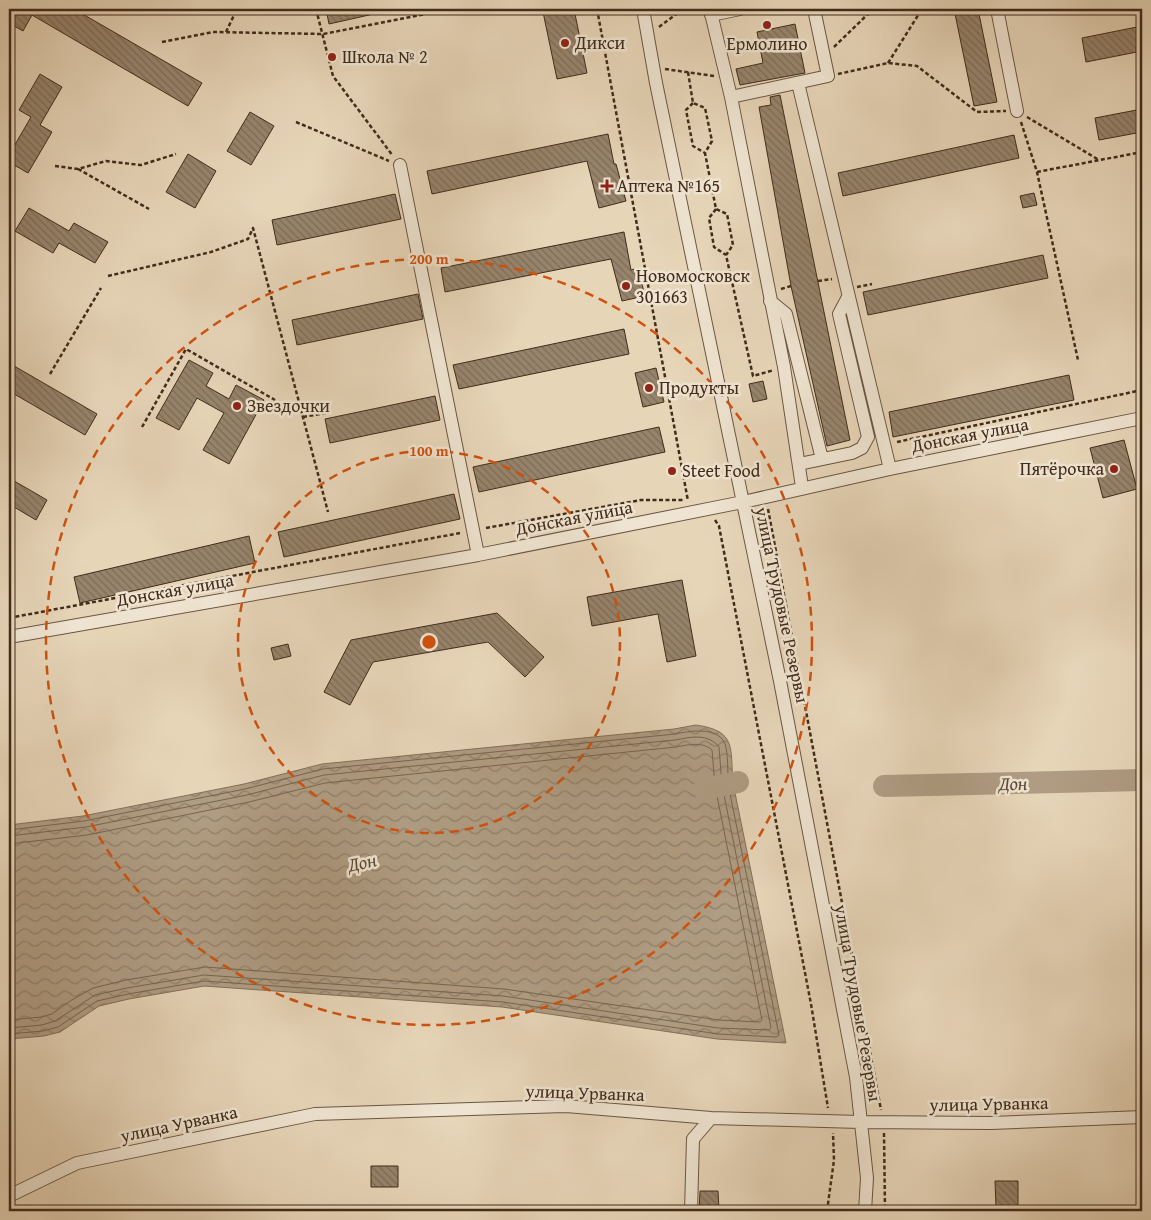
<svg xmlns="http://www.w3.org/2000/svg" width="1151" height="1220" font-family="'Gentium Book Plus',serif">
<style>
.water{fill:url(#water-waves);stroke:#836f58}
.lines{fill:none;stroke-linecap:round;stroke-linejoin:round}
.shore{stroke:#78644e;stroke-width:1}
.river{stroke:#af9c82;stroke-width:22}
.building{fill:url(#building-back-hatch);stroke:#412c1a}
.minor-casing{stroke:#6a5642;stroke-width:14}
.path{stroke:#412c1a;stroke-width:2.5;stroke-dasharray:4 2.5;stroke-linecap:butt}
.minor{stroke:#efe4d1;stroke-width:12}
.ring{fill:none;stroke:#cf520e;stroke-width:2.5;stroke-dasharray:9 6}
.poi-dot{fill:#8f2418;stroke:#efe4d1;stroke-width:2}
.labels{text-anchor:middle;stroke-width:5;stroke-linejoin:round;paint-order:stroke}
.poi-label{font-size:18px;fill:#412c1a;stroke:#efe4d1;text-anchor:start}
.street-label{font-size:18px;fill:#412c1a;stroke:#efe4d1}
.water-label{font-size:19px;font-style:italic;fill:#5c4834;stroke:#efe4d1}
.centre{fill:#cf520e;stroke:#efe4d1;stroke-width:2.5}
.ring-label{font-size:15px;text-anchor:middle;font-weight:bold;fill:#cf520e;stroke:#efe4d1;stroke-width:5;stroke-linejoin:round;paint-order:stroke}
</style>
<defs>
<pattern id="water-waves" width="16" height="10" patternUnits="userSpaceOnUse" patternTransform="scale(1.25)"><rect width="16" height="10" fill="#af9c82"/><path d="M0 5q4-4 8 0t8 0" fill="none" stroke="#907f6a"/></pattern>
<pattern id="building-back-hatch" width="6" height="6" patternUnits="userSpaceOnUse" patternTransform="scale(1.25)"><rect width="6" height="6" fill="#97846c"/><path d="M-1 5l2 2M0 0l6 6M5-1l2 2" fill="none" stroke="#7d6c58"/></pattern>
</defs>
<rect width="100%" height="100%" fill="#e7d5b8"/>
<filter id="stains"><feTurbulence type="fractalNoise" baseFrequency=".004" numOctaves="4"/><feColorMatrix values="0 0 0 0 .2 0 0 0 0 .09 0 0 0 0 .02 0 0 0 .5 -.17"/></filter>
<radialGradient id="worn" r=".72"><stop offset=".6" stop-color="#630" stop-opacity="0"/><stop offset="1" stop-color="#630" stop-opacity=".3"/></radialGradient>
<path class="water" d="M 696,725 C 737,731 730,747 733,783 L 786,1043 L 717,1039 L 502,1007 L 204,986 L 129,999 L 99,1006 L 60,1032 L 44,1036 L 9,1039 L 9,825 L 83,816 L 244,784 L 322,764 L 674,729 Z"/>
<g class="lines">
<path class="shore" d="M 9,830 L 84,821 L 245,789 L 323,769 L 675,734 C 689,731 718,726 725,744 C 728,752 728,774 728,784 L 779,1035 L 776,1037 L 718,1034 L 503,1002 L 204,981 L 128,994 L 97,1001 L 58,1027 L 43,1031 L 9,1034
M 9,836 L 86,827 L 247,795 L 324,775 L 675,740 C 691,737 708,733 719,747 L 722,785 L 771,1028 L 769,1030 L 718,1028 L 503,996 L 204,975 L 127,988 L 95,995 L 55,1021 L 42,1025 L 9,1028
M 9,844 L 87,835 L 249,802 L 325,783 L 676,747 C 688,745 702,741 712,750 L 715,786 L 762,1020 L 760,1022 L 719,1020 L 504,989 L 205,967 L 126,980 L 93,988 L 70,1001 L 52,1014 L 41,1017 L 9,1020"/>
<path class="river" d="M 884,786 L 1142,780
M 704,789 L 738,782"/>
</g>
<path class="building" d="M 9,9 L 74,9 L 202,83 L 188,106 L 32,15 L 23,31 L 9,23 Z
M 326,9 L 378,9 L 378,13 L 329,24 Z
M 561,9 L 574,9 L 587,73 L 557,79 L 543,12 Z
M 954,9 L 978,9 L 997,102 L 974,106 Z
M 795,24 L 805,73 L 740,85 L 736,69 L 763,63 L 757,32 Z
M 1142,26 L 1142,51 L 1086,62 L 1082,38 Z
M 40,74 L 62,87 L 40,125 L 52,132 L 28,173 L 9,162 L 9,155 L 31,117 L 19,110 Z
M 780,95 L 850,440 L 827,446 L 791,286 L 759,107 L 771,105 L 770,97 Z
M 1142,109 L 1142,132 L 1099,140 L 1095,118 Z
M 250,112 L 274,126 L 251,165 L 227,151 Z
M 608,134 L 614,164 L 616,164 L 626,201 L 599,208 L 587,161 L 432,194 L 427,171 Z
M 1014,135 L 1019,158 L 843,196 L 838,173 Z
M 188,154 L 216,171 L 195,208 L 166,192 Z
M 1034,193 L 1037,205 L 1023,208 L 1020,196 Z
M 395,194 L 401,219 L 277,245 L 272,220 Z
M 29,208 L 69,231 L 74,223 L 108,242 L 95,263 L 59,243 L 53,253 L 15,231 Z
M 624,232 L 631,270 L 638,268 L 645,296 L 622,301 L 611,259 L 445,292 L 441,268 Z
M 1043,255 L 1048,278 L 868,315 L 863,292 Z
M 418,294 L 423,319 L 297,345 L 292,320 Z
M 624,329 L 629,354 L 459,389 L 453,365 Z
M 189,360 L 213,373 L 206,386 L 229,399 L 236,385 L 264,400 L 229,464 L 203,450 L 224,413 L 197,398 L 179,430 L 156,418 Z
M 9,363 L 97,414 L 85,435 L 9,391 Z
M 656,368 L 664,402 L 643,407 L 635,373 Z
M 1069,375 L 1074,400 L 893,437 L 889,412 Z
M 763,381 L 767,399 L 753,402 L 749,384 Z
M 435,396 L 440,420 L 330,443 L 325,419 Z
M 659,427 L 665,452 L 479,492 L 473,467 Z
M 1124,440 L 1137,489 L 1103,498 L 1090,448 Z
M 9,478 L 47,500 L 36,520 L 9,504 Z
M 454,494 L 460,519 L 284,557 L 278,532 Z
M 249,536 L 255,563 L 80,603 L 74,577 Z
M 682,580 L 696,656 L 667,662 L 658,614 L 592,626 L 587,597 Z
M 497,613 L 544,657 L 525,677 L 488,642 L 373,662 L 350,705 L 324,692 L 351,640 Z
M 288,644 L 291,656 L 274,660 L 271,648 Z
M 371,1166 L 398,1166 L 398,1187 L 371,1187 Z
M 995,1181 L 1018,1181 L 1018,1209 L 996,1208 Z
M 700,1191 L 718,1191 L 719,1211 L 699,1211 Z"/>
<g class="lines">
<g class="minor-casing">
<path id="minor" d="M 643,9 L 656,83 L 780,681 L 856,1077 L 867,1178 L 865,1211
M 710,9 L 731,97 L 784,367 L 802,487
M 997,9 L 1017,111
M 711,15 L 740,9
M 798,83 L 890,469
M 731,97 L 828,76 L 814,9
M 400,165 L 478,555
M 770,301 L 786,314 L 822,459
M 799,464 L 852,453 L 862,448 L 868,437 L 839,314 L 848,297
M 9,637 L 478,555 L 743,502 L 890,469 L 1142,418
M 9,1196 L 77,1163 L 315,1114 L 566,1106 L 711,1118 L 860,1122 L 991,1123 L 1142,1117
M 691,1211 L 693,1139 L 711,1118"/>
</g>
<path class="path" d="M 316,9 L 333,76 L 393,156
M 597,9 L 688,501
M 1053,9 L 1059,13
M 659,27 L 683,9
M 226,32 L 237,9
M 162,42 L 213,32 L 323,34 L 451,9
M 834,47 L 873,9
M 888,63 L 922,9
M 665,69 L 714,76
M 688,72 L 693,103 L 705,108 L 712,141 L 705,153 L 716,209 L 727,214 L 733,245 L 726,255 L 753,376 L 774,370
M 838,74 L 888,63 L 917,66 L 977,112 L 1006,111
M 693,103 L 686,110 L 693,146 L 705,153
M 1027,117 L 1099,160
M 296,122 L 389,161
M 1021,122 L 1037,172 L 1078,360
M 55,166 L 78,169 L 106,161 L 141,165 L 176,154
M 78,169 L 149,209
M 1037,172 L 1142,152
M 716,209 L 709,218 L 714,247 L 726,255
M 108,276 L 211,252 L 248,239 L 253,228 L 328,512
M 818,281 L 832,279
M 857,287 L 872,284
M 781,289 L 791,286
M 50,374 L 101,288
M 303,417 L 326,413
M 142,427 L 186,349 L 275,400
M 897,442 L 1142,390
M 768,509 L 881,1110
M 715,520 L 719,526 L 811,1004 L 828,1108
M 486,528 L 641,500 L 685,500
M 9,618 L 460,533
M 884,1133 L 885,1211
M 827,1211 L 834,1160 L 833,1133"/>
<use href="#minor" class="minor"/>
</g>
<g class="ring">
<circle cx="429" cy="642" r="191"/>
<circle cx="429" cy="642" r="383"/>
</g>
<g class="poi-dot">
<circle cx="767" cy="25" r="5"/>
<circle cx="565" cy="43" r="5"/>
<circle cx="332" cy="57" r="5"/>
<path d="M604.5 178.5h5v5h5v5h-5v5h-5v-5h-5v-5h5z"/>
<circle cx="626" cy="286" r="5"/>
<circle cx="649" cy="388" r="5"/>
<circle cx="237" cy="406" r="5"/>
<circle cx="1114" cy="469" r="5"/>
<circle cx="672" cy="471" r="5"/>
</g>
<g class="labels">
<g class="poi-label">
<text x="575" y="49">Дикси</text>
<text x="767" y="50" text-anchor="middle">Ермолино</text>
<text x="342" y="63">Школа № 2</text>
<text x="617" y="192">Аптека №165</text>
<text x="636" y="282">Новомосковск<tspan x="636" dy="21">301663</tspan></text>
<text x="659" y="394">Продукты</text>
<text x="247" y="412">Звездочки</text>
<text x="1104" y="475" text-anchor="end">Пятёрочка</text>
<text x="682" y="477">Steet Food</text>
</g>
<g class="street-label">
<text transform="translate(970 435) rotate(-11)" y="6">Донская улица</text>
<text transform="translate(574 518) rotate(-11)" y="6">Донская улица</text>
<text transform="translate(175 590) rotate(-10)" y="6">Донская улица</text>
<text transform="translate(782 605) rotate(78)" y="6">улица Трудовые Резервы</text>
<text transform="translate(858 1003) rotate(80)" y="6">улица Трудовые Резервы</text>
<text transform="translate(585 1093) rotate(2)" y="6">улица Урванка</text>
<text transform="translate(989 1104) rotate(-1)" y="6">улица Урванка</text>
<text transform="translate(179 1124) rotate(-12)" y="6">улица Урванка</text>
</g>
<g class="water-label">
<text transform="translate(1013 783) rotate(-1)" y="7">Дон</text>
<text transform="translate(362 862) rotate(-12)" y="7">Дон</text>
</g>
</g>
<circle cx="429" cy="642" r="8" class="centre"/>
<g class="ring-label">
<text x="429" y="264">200 m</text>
<text x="429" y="456">100 m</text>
</g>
<rect width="1151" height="1220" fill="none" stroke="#e7d5b8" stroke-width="30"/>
<rect x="10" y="10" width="1131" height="1200" fill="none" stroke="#412c1a" stroke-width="2.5"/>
<rect x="15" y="15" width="1121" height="1190" fill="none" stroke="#412c1a"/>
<rect width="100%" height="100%" filter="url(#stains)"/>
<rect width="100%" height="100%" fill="url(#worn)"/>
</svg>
